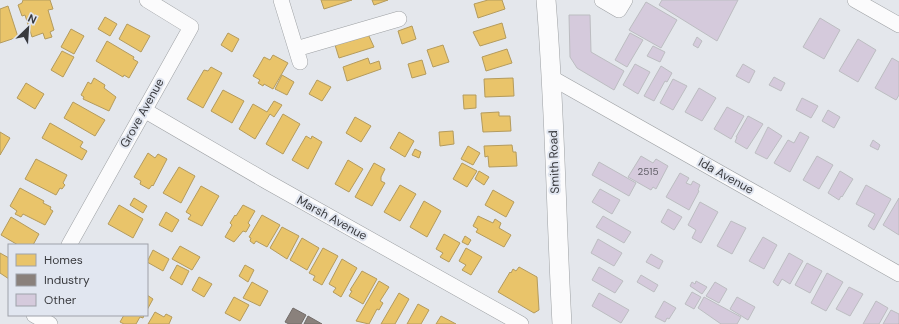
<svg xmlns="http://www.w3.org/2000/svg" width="899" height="324" font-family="'DM Sans',sans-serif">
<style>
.homes{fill:#e9c46a;stroke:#b49b5d}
.industry{fill:#8a817c;stroke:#726c69}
.building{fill:#d5cadc;stroke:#bcbdc1}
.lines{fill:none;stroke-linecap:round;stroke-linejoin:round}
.minor-casing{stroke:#9da0a3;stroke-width:16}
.major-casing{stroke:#9da0a3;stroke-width:20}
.minor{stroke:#fbfbfc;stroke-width:15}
.major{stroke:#fbfbfc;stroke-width:19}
.labels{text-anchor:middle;stroke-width:4;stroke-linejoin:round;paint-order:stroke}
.number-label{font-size:10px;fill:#605e66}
.street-label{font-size:12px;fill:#393a3e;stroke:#e1e6f0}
</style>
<rect width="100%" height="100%" fill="#e4e7ec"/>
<path class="homes" d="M 23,0 L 50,0 L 53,9 L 48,10 L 54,30 L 50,32 L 52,37 L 45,39 L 43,33 L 32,37 L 25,15 L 22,16 L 18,5 L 22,3 Z
M 321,0 L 352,0 L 324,9 Z
M 372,0 L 388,0 L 374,5 Z
M 488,0 L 502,0 L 505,9 L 478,18 L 474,4 Z
M 8,6 L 18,37 L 0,43 L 0,9 Z
M 105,17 L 117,24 L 110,36 L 98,29 Z
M 502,23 L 506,38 L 480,46 L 473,32 Z
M 127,24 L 150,36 L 141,52 L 119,39 Z
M 412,26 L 416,39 L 402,44 L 398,31 Z
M 71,29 L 84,36 L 74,54 L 61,47 Z
M 228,33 L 239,39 L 232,52 L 221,45 Z
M 368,34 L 374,47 L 339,58 L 335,45 Z
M 107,41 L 134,57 L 133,59 L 138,62 L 129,78 L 124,75 L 123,77 L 96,61 Z
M 443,45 L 449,62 L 433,67 L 427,50 Z
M 507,49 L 512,63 L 486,71 L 482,57 Z
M 62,51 L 74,57 L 63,77 L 51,70 Z
M 273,55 L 288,63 L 273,89 L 264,84 L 263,86 L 258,83 L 260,80 L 253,76 L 264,57 L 270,60 Z
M 368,58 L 370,64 L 379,61 L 381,69 L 347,81 L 343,67 Z
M 422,60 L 426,74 L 412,78 L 408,64 Z
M 211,67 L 222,73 L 203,108 L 187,99 L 204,70 L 208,71 Z
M 282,75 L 294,82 L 287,95 L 275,89 Z
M 94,78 L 105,85 L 104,88 L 116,97 L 109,111 L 83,99 L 84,97 L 81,95 L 88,82 L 91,84 Z
M 513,78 L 514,96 L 485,97 L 484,79 Z
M 317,80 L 331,87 L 322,101 L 309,94 Z
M 26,83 L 44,94 L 35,109 L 17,98 Z
M 223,90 L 244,101 L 232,123 L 211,111 Z
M 463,95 L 476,95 L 476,108 L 464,109 Z
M 274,101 L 282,105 L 274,117 L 270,114 L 255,139 L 239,129 L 253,104 L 267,112 Z
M 73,102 L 105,120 L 95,136 L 64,118 Z
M 499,112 L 499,116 L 510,116 L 511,131 L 483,132 L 481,113 Z
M 283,114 L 300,124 L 283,154 L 266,144 Z
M 355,117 L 371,126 L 361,142 L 346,133 Z
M 50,123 L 83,142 L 80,147 L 87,151 L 82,160 L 42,138 Z
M 453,131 L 454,144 L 440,146 L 439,132 Z
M 0,132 L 10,138 L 0,155 Z
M 399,132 L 414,141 L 405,157 L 390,148 Z
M 306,136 L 311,139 L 312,136 L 322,142 L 308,169 L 292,160 Z
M 512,145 L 513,152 L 516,152 L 517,166 L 489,167 L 488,156 L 485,157 L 484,146 Z
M 468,146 L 480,153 L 473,165 L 461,159 Z
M 415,149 L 421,152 L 419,158 L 412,155 Z
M 148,153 L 155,158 L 158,154 L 167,159 L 153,186 L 152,185 L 149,189 L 140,184 L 141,181 L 134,177 Z
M 36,159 L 67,175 L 63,183 L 65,185 L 62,189 L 60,188 L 56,195 L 25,179 Z
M 348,160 L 363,169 L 349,192 L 335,184 Z
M 374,163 L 385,169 L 381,177 L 381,181 L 385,183 L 372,206 L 355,197 Z
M 462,163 L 477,171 L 467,187 L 453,179 Z
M 179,167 L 195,176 L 181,203 L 163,193 Z
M 479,171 L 489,177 L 484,185 L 475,179 Z
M 400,185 L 416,194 L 400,221 L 384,212 Z
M 201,186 L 219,196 L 202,226 L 188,219 L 191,215 L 186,212 Z
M 20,188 L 44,201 L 43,203 L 51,207 L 50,209 L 53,211 L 45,225 L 23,214 L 21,217 L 15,214 L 17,211 L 10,206 Z
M 493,190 L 514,202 L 506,217 L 485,205 Z
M 134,198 L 147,206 L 143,213 L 130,205 Z
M 424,201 L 441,211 L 427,237 L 410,227 Z
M 119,205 L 143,219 L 133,238 L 108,224 Z
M 243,205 L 255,211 L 248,223 L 250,225 L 246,232 L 243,231 L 234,242 L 225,237 L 232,225 L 230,223 L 235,215 L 236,216 Z
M 166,212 L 179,220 L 172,232 L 159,225 Z
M 262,215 L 280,225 L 267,247 L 256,241 L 254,244 L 250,241 L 251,238 L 249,237 Z
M 478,216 L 493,223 L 495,219 L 501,223 L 499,228 L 511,235 L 504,247 L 476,232 L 478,229 L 473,226 Z
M 11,217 L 39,234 L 33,245 L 18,245 L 1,235 Z
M 282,227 L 299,236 L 287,259 L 270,248 Z
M 444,234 L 460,243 L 449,262 L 440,257 L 443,253 L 436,249 Z
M 465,236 L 471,240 L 468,245 L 462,242 Z
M 302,238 L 319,248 L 307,270 L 290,260 Z
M 180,246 L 200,257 L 192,270 L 172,259 Z
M 323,248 L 338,256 L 322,285 L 313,280 L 315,276 L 309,273 Z
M 466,248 L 482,257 L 471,275 L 462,270 L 466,265 L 459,261 Z
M 153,250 L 169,259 L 163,271 L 147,262 Z
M 0,253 L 9,258 L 9,279 L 0,273 Z
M 342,259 L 357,268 L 341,297 L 333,292 L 336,288 L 329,284 Z
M 177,265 L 189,271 L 182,285 L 170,278 Z
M 245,265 L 254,270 L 248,282 L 239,276 Z
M 519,267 L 537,277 L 539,310 L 534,313 L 498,292 L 510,272 L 511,273 L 513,269 L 516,271 Z
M 362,271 L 377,279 L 363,304 L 349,296 L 352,291 L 350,290 Z
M 199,277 L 212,284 L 204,297 L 192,290 Z
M 379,281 L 389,287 L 380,301 L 383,303 L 379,310 L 377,309 L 369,324 L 356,321 Z
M 252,282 L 268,291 L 260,306 L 243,298 Z
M 399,293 L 409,299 L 395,324 L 381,324 Z
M 147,295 L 153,299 L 147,310 Z
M 234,297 L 249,305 L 240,321 L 225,313 Z
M 418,304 L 429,310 L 421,324 L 407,324 Z
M 155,312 L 164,317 L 166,314 L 172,317 L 169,324 L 148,324 Z
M 124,315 L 144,315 L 143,318 L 140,317 L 136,324 L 124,324 L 120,322 Z
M 441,316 L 456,324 L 436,324 Z"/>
<path class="industry" d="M 293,308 L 306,315 L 301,324 L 289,324 L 285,322 Z
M 308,316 L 322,324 L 304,324 Z"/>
<path class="building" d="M 662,0 L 738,0 L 717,41 L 659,5 Z
M 646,2 L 677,20 L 661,48 L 629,30 Z
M 569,15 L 590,15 L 591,52 L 624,71 L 614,90 L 577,68 L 570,57 Z
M 820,18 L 840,30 L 824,59 L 803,47 Z
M 630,33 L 643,40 L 627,67 L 615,60 Z
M 697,37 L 702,41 L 698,48 L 693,45 Z
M 858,39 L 876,50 L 858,82 L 839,71 Z
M 653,46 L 665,52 L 660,62 L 647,56 Z
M 892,58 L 899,62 L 899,95 L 896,100 L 875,88 Z
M 635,64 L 650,72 L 638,94 L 623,85 Z
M 743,64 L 755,71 L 749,83 L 736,76 Z
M 661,66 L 672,73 L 667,82 L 665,81 L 654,101 L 644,96 Z
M 774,77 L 785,83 L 781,91 L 769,85 Z
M 673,79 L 687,86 L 673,110 L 660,103 Z
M 699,88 L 716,98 L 702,121 L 685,112 Z
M 802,98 L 818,106 L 811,118 L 796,110 Z
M 727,107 L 744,116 L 731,139 L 714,129 Z
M 828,110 L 840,117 L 834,128 L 822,121 Z
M 748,116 L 763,124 L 747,149 L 735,142 L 737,137 L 736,137 Z
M 768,127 L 782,136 L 767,159 L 755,153 Z
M 800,132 L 809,137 L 790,172 L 774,163 L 788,140 L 794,143 Z
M 873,140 L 880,145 L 878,150 L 870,146 Z
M 641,156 L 653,163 L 656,159 L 668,166 L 656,189 L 653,187 L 651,190 L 628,177 Z
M 817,156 L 833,165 L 819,189 L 803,180 Z
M 599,162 L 636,183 L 629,196 L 592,175 Z
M 840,171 L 853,179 L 842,197 L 841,196 L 839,200 L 828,193 Z
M 680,173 L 689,178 L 686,183 L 691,185 L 693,181 L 700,185 L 698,190 L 699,191 L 689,210 L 666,197 Z
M 866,185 L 891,199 L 874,230 L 868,226 L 875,214 L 856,204 Z
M 600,189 L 620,200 L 612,214 L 592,202 Z
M 899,198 L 899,235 L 883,225 Z
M 700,202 L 718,212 L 701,243 L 692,238 L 696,230 L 688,225 Z
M 668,209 L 682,217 L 674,230 L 661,222 Z
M 603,216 L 631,232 L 624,243 L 596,227 Z
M 731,221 L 746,228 L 732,254 L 717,246 Z
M 763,237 L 777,245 L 764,269 L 749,261 Z
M 598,239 L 622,253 L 614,266 L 591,253 Z
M 789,253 L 803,261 L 790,284 L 782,279 L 778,286 L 773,282 Z
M 651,254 L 663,261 L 659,269 L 646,262 Z
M 807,263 L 822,271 L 810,293 L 795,285 Z
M 599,267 L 623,281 L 615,293 L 592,280 Z
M 827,273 L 843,282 L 826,311 L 811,303 Z
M 641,275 L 658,285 L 654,292 L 637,282 Z
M 696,281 L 707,287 L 702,294 L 690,286 L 692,282 L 695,284 Z
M 715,282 L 727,289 L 719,303 L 706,296 Z
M 849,287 L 863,294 L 850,316 L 836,309 Z
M 692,292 L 701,297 L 694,309 L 685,304 Z
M 599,293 L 629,310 L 621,323 L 592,306 Z
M 704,297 L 741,317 L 737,324 L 721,324 L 698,308 Z
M 737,297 L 755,307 L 748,320 L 730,309 Z
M 664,301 L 676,308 L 669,319 L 667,318 L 665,322 L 655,317 Z
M 876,301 L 888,308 L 879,324 L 863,324 Z
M 891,310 L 899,314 L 899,323 L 898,324 L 883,324 Z"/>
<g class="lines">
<g class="minor-casing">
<path id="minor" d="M 281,0 L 300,62
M 602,0 L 619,10 L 625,0
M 855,0 L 899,25
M 296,49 L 399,19
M 552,78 L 899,274
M 144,110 L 266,181 L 521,324
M 69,245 L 191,27 L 147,0
M 34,315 L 50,324"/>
</g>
<g class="major-casing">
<path id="major" d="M 546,0 C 555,108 556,216 562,324"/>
</g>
<use href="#minor" class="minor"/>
<use href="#major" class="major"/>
</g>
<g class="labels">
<g class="number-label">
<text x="648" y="175">2515</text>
</g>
<g class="street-label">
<text transform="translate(142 113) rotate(-61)" y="4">Grove Avenue</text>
<text transform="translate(554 162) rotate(-92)" y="4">Smith Road</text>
<text transform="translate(726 176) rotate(29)" y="4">Ida Avenue</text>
<text transform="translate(332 218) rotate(29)" y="4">Marsh Avenue</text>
</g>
</g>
<rect x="8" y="244" width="140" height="72" fill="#e1e6f0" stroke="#9ea1a9"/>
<rect x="16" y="254" width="20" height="12" fill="#e9c46a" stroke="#9ea1a9"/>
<text x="44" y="264" font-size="12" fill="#393a3e">Homes</text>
<rect x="16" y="274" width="20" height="12" fill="#8a817c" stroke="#9ea1a9"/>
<text x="44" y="284" font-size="12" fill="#393a3e">Industry</text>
<rect x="16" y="294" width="20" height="12" fill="#d5cadc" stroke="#9ea1a9"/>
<text x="44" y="304" font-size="12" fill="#393a3e">Other</text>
<g transform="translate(28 28) rotate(25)" stroke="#e1e6f0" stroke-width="3" paint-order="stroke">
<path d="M0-3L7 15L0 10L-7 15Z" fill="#393a3e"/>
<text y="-6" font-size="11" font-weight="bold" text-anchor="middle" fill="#393a3e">N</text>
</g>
</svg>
